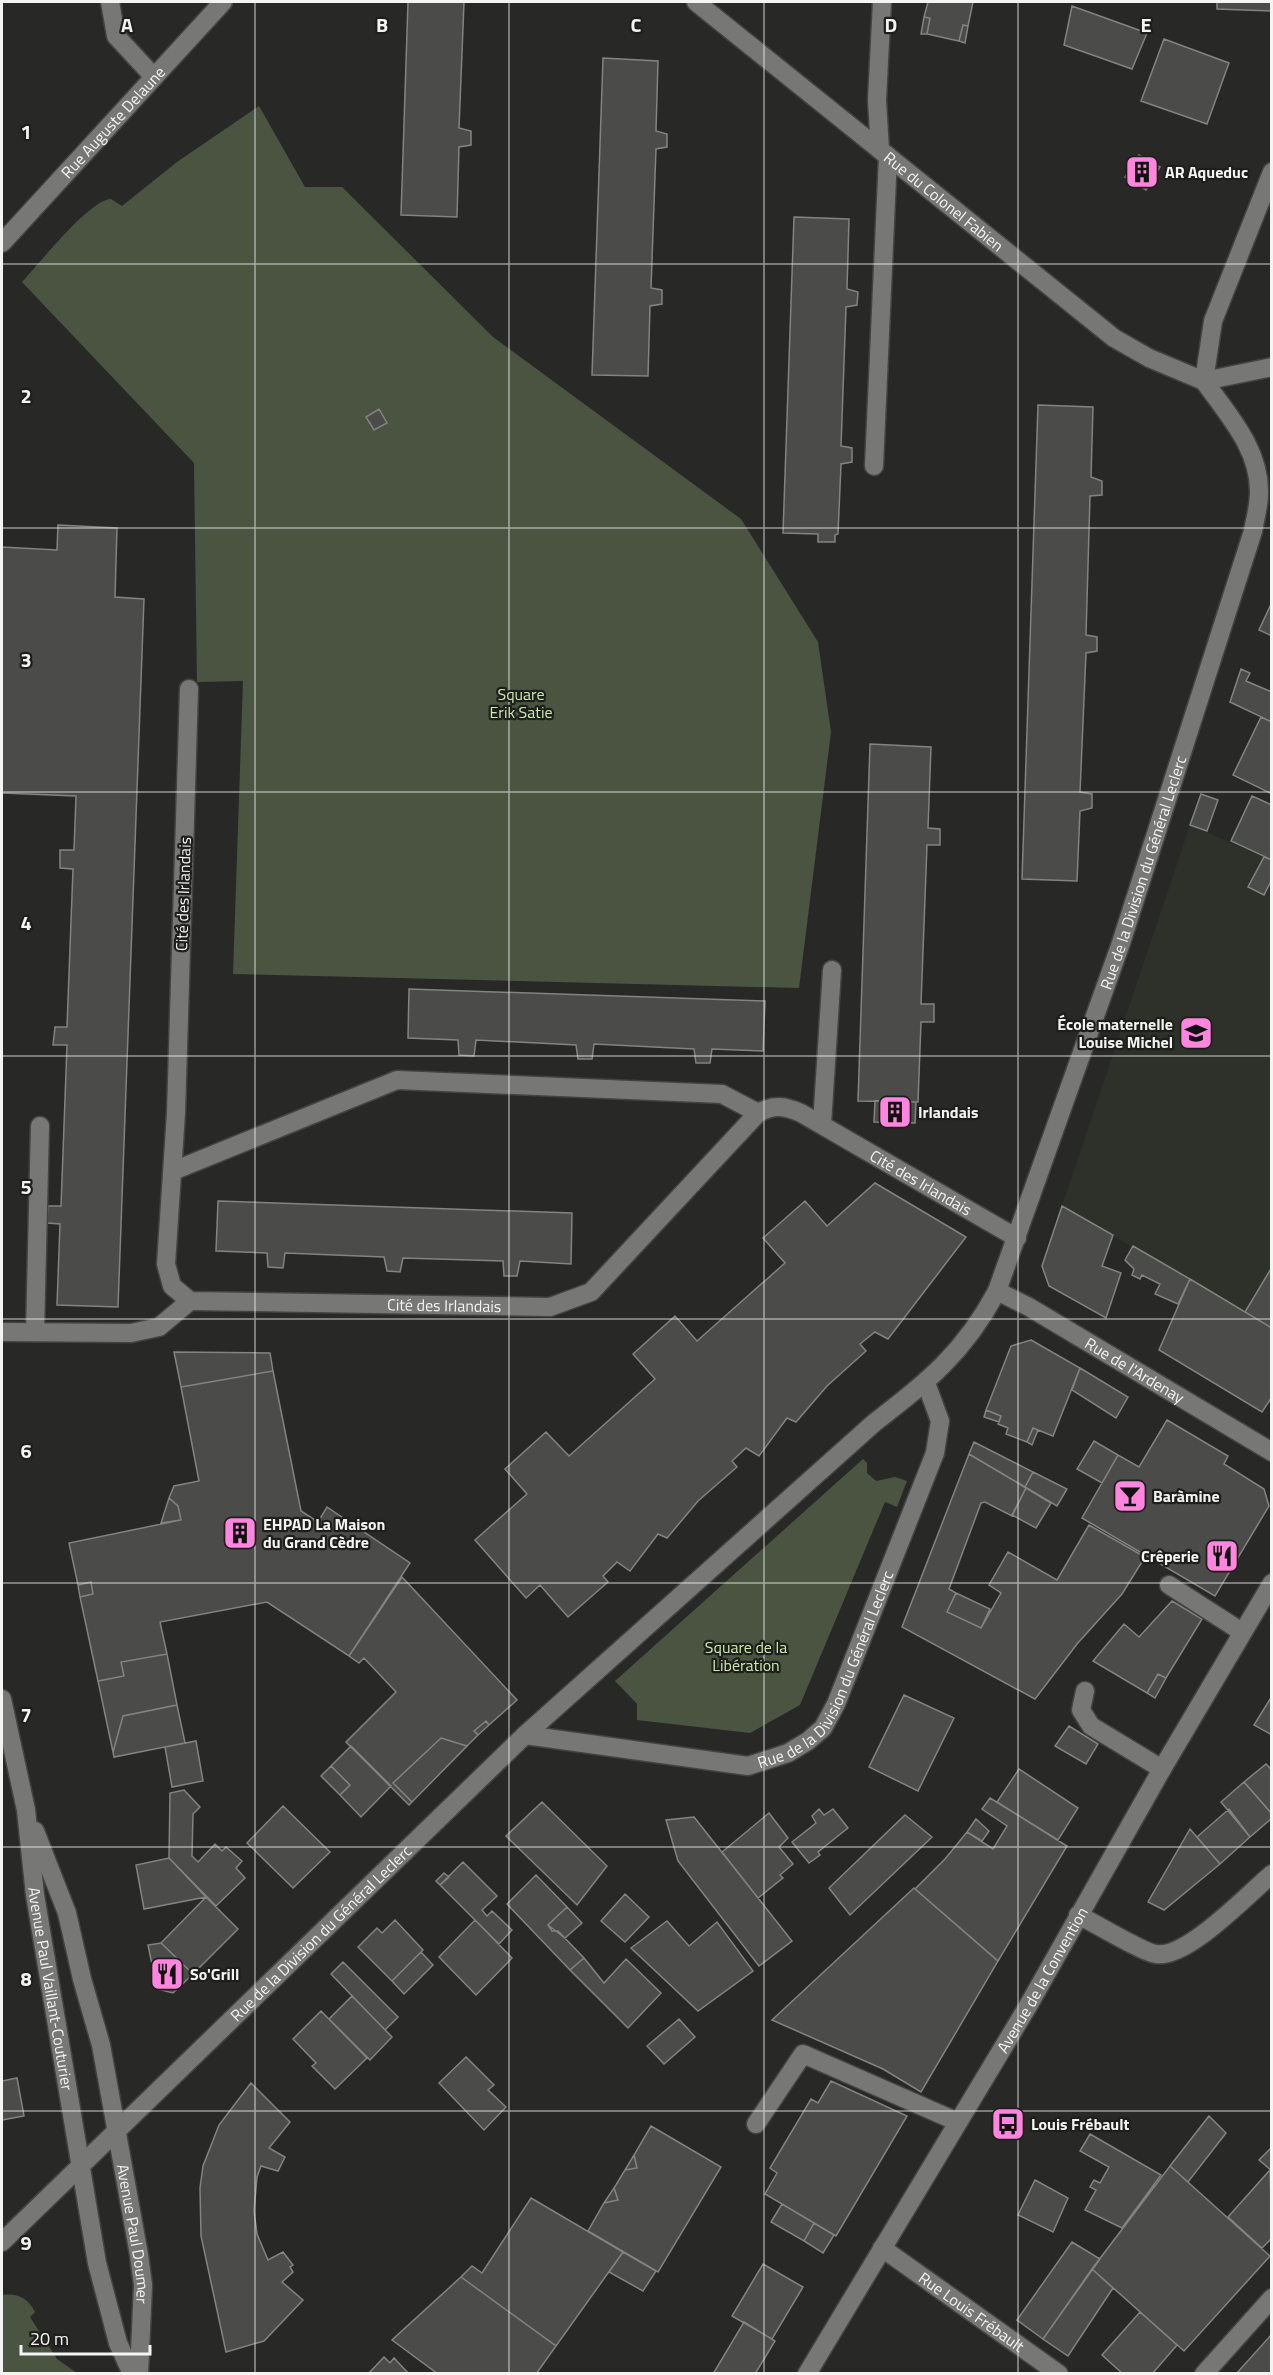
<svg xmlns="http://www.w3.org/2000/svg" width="1273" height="2375" font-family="'Titillium Web',sans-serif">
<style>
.built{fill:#2d3129}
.green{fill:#4b5441}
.building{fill:#4b4c49;stroke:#828481;stroke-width:1.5}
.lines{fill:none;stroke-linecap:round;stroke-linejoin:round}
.lane-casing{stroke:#434442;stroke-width:21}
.street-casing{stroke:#434442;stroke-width:21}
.secondary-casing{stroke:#434442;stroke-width:21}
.lane{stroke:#777876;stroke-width:18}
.street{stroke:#777876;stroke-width:18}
.secondary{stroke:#777876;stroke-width:18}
.grid{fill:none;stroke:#f4f4f3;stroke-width:1.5;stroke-opacity:0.55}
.labels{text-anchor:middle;stroke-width:4.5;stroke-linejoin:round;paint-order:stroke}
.street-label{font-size:16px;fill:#f4f4f3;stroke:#1e1f1d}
.poi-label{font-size:16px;font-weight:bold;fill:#f4f4f3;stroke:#1e1f1d;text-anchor:start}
.park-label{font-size:16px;fill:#cce8ad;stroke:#1e1f1d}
.grid-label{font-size:20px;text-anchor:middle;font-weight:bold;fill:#f4f4f3;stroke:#1e1f1d;stroke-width:4.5;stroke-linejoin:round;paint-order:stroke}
</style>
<rect width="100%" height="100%" fill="#282927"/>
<path class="built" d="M 1190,825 L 1271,860 L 1271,1328 L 1062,1206 Z"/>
<path class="green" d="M 259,106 L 305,187 L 342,187 L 493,337 L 741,519 L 818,642 L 831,732 L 799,988 L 233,974 L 243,681 L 197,682 L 194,463 L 22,282 C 38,265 90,199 111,199 L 122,206 L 177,162 Z
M 863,1459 L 867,1463 L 867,1473 L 876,1481 L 895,1477 L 907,1481 L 897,1507 L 885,1502 L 800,1705 L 750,1733 L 637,1720 L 637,1704 L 615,1681 Z
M 2,2295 C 17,2293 28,2298 35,2312 L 30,2317 L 57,2359 L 77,2373 L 2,2373 Z"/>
<path class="building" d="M 408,2 L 464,2 L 459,128 L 471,131 L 471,145 L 459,147 L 457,217 L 401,215 Z
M 928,2 L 973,2 L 968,26 L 963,25 L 959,41 L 927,34 L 930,18 L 924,17 Z
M 1217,2 L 1272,2 L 1272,11 L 1217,9 Z
M 1072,6 L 1147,33 L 1132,69 L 1064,45 Z
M 924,17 L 930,18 L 927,34 L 921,34 Z
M 963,25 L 968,26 L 965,43 L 959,41 Z
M 1164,39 L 1229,63 L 1207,124 L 1141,101 Z
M 603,58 L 658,61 L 656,131 L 667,134 L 667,147 L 656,149 L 651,288 L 662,290 L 662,304 L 650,306 L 648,376 L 592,375 Z
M 1139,155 L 1160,167 L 1146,190 L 1125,177 Z
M 794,217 L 849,219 L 847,289 L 858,292 L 857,305 L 846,307 L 841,446 L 852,448 L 852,462 L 841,464 L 838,534 L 835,535 L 835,542 L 818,542 L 818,534 L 783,533 Z
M 1038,405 L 1093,407 L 1091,477 L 1102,481 L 1102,495 L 1090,496 L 1086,635 L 1097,637 L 1097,651 L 1086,653 L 1080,792 L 1092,794 L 1092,808 L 1080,811 L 1077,881 L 1022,879 Z
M 379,409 L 387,423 L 374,430 L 366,417 Z
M 58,525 L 117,528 L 115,597 L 144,599 L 118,1307 L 57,1305 L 60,1224 L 47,1223 L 48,1206 L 61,1206 L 67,1045 L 53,1045 L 55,1027 L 67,1027 L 73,869 L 60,868 L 60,850 L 74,850 L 76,796 L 2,793 L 2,547 L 57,550 Z
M 1272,602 L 1272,636 L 1259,630 Z
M 1241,669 L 1250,673 L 1246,681 L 1272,692 L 1272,722 L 1230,702 Z
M 1261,717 L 1272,722 L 1272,794 L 1233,775 Z
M 870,744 L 931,747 L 928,828 L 940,829 L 940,845 L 927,845 L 921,1004 L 934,1004 L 934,1022 L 921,1022 L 918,1102 L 858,1101 Z
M 1201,794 L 1218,800 L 1207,831 L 1190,825 Z
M 1252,796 L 1272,805 L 1272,860 L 1231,841 Z
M 1264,857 L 1272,860 L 1272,879 L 1264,895 L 1248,887 Z
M 409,989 L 765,1001 L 763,1051 L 712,1049 L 710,1063 L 696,1063 L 694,1049 L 594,1044 L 592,1059 L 578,1059 L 576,1045 L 476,1040 L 474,1056 L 459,1055 L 458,1040 L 408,1038 Z
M 875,1101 L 916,1102 L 915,1123 L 874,1122 Z
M 875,1183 L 966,1237 L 888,1339 L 875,1332 L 860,1344 L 866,1351 L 827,1386 L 796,1422 L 787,1418 L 759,1456 L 746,1448 L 732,1461 L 737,1467 L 698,1501 L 667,1538 L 658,1534 L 630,1571 L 617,1562 L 603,1576 L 608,1582 L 568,1617 L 540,1585 L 526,1598 L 475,1540 L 527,1494 L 505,1469 L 546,1432 L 569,1456 L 655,1379 L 633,1354 L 675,1316 L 697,1341 L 785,1263 L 763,1238 L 805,1201 L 827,1226 Z
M 218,1201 L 572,1213 L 571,1264 L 520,1261 L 517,1276 L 504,1276 L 503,1261 L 403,1258 L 400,1272 L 387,1271 L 384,1257 L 285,1253 L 283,1268 L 268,1267 L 267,1253 L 216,1251 Z
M 1062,1206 L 1113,1235 L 1102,1266 L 1121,1273 L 1106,1318 L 1049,1286 L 1042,1266 Z
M 1133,1246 L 1190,1279 L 1178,1304 L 1155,1294 L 1160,1284 L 1142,1275 L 1140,1279 L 1132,1275 L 1134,1269 L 1125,1260 Z
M 1272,1267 L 1272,1328 L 1245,1312 Z
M 1190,1279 L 1272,1328 L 1272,1397 L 1262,1412 L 1159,1350 Z
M 1031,1340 L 1080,1368 L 1053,1436 L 1033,1428 L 1027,1442 L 1006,1434 L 1008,1428 L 998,1424 L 1001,1416 L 986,1410 L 1011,1346 Z
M 174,1352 L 270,1353 L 273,1371 L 181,1387 Z
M 1080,1368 L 1128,1397 L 1116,1418 L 1072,1390 Z
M 273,1371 L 301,1511 L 318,1522 L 327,1507 L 410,1563 L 349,1656 L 267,1602 L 160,1622 L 167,1654 L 121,1662 L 124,1676 L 98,1681 L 80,1597 L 93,1594 L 91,1582 L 78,1585 L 69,1543 L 181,1520 L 178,1506 L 169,1498 L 174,1486 L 199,1481 L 181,1387 Z
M 986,1410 L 1001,1416 L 999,1422 L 984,1417 Z
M 1167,1420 L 1228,1456 L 1224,1464 L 1264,1489 L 1269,1506 L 1215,1596 L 1082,1518 L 1118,1455 L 1139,1467 Z
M 1033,1428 L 1038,1430 L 1032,1445 L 1027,1442 Z
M 1094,1441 L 1118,1455 L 1102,1483 L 1077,1469 Z
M 974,1442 L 1033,1472 L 1025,1487 L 969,1454 Z
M 969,1454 L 1026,1488 L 1012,1516 L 985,1502 L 981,1503 L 949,1589 L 956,1593 L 947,1612 L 981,1628 L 1001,1593 L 989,1585 L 1008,1552 L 1057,1580 L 1089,1525 L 1145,1557 L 1122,1594 L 1077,1644 L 1035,1699 L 902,1627 Z
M 1033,1472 L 1067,1489 L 1057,1506 L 1025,1487 Z
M 1026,1488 L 1051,1503 L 1036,1528 L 1012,1515 Z
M 169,1498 L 178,1506 L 181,1520 L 161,1523 Z
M 402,1577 L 517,1700 L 489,1725 L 486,1721 L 474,1731 L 478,1735 L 467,1746 L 441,1738 L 393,1783 L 412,1802 L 409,1805 L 346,1742 L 396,1692 L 364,1658 L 359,1663 L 349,1656 Z
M 91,1582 L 93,1594 L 80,1597 L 78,1585 Z
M 956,1593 L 990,1609 L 981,1628 L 947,1612 Z
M 1172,1601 L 1202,1619 L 1166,1678 L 1158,1674 L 1147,1693 L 1093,1661 L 1124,1624 L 1139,1637 Z
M 167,1654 L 177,1705 L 123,1716 L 113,1752 L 98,1681 L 124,1676 L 121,1662 Z
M 1158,1674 L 1166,1678 L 1155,1698 L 1147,1693 Z
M 904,1695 L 954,1718 L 918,1791 L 869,1767 Z
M 1272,1696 L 1272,1735 L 1254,1725 Z
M 177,1705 L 185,1743 L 114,1757 L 113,1752 L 123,1716 Z
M 486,1721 L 489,1725 L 478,1735 L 474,1731 Z
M 1069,1726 L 1098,1744 L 1086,1764 L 1055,1746 Z
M 441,1738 L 467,1746 L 412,1802 L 393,1783 Z
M 196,1741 L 203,1781 L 172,1787 L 165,1747 Z
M 351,1746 L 391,1786 L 361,1817 L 340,1795 L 350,1785 L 331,1766 Z
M 1266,1764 L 1272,1770 L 1272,1814 L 1244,1782 Z
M 331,1766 L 350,1785 L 340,1795 L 321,1776 Z
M 1019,1769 L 1078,1808 L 1058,1840 L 997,1802 Z
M 1244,1782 L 1272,1814 L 1272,1818 L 1250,1837 L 1221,1802 Z
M 184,1790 L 200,1807 L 193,1814 L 192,1856 L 198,1862 L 215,1844 L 222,1851 L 226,1847 L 242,1861 L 236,1868 L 245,1878 L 216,1906 L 169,1858 L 170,1793 Z
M 990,1798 L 1067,1846 L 998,1961 L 915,1889 L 945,1859 L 967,1832 L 993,1849 L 1007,1826 L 982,1809 Z
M 542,1802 L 607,1866 L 577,1905 L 506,1836 Z
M 283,1806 L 330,1852 L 293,1888 L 247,1843 Z
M 819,1809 L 824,1815 L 833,1809 L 848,1828 L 818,1852 L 820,1855 L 809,1863 L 792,1842 L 816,1823 L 812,1816 Z
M 1229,1809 L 1250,1837 L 1220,1864 L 1197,1837 Z
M 769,1813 L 788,1838 L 779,1847 L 793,1864 L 780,1875 L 783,1878 L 758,1898 L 722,1852 Z
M 905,1815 L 932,1837 L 850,1915 L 829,1888 Z
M 694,1817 L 792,1941 L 759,1966 L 678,1861 L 666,1820 Z
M 976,1819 L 989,1831 L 982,1841 L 967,1832 Z
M 1190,1829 L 1220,1864 L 1164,1910 L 1148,1902 Z
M 169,1858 L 206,1897 L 144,1909 L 136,1865 Z
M 463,1862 L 497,1896 L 482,1910 L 487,1916 L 492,1911 L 512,1930 L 499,1944 L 440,1885 Z
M 444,1873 L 449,1877 L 440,1885 L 436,1881 Z
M 536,1875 L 567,1907 L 548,1925 L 552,1931 L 558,1931 L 584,1958 L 570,1970 L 507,1904 Z
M 914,1888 L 998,1961 L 921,2092 L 883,2069 L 772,2020 Z
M 625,1894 L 649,1917 L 625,1942 L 601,1921 Z
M 206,1897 L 238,1929 L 193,1974 L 161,1943 Z
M 567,1907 L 582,1923 L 565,1938 L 548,1925 Z
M 395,1920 L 423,1950 L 392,1981 L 358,1947 L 377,1928 L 382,1933 Z
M 475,1920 L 512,1958 L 476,1995 L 439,1957 Z
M 667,1921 L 689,1946 L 717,1922 L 753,1971 L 698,2011 L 631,1948 Z
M 161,1943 L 193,1974 L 173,1993 L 157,1989 L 148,1945 Z
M 421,1952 L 433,1965 L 404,1994 L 392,1981 Z
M 584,1958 L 604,1983 L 626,1959 L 661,1993 L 628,2028 L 570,1970 Z
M 343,1962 L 398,2017 L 385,2030 L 331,1974 Z
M 352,1996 L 392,2037 L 370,2060 L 329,2019 Z
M 321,2011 L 367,2058 L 335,2089 L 312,2066 L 316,2063 L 293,2039 Z
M 679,2019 L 695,2037 L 664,2064 L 647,2046 Z
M 466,2057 L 494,2085 L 488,2090 L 506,2107 L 484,2130 L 439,2083 Z
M 17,2078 L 24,2116 L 2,2120 L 2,2081 Z
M 831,2081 L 907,2116 L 836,2236 L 765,2194 L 777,2173 L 770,2168 L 811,2099 L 818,2103 Z
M 251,2083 L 290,2122 L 269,2148 L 285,2157 L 278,2171 L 261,2166 L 257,2177 L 254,2211 L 257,2234 L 268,2260 L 283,2252 L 293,2265 L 290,2267 L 293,2272 L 282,2282 L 303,2300 L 264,2341 L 226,2352 L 201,2236 L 200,2188 L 203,2166 L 219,2125 Z
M 1209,2116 L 1226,2133 L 1188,2182 L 1170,2166 Z
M 651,2126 L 721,2167 L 658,2272 L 588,2231 L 604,2203 L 618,2200 L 614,2188 L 625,2170 L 637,2168 L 634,2155 Z
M 1090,2134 L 1161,2175 L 1122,2228 L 1085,2210 L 1096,2190 L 1090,2187 L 1094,2180 L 1100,2183 L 1109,2167 L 1080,2151 Z
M 1272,2147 L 1272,2171 L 1259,2160 Z
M 634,2155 L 637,2168 L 625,2170 Z
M 1170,2166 L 1270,2256 L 1184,2351 L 1092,2269 Z
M 1270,2170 L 1272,2238 L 1262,2248 L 1228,2217 Z
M 1035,2180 L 1068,2198 L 1053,2232 L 1018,2215 Z
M 614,2188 L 618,2200 L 604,2203 Z
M 531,2198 L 623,2252 L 556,2346 L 461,2277 L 472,2266 L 482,2273 Z
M 782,2204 L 814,2223 L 804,2241 L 771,2222 Z
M 814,2223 L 834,2235 L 823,2253 L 804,2241 Z
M 1072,2242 L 1100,2259 L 1043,2339 L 1017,2320 Z
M 623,2252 L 656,2271 L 643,2291 L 609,2272 Z
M 763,2264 L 803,2287 L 772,2339 L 732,2316 Z
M 1092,2269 L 1113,2288 L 1068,2356 L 1043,2339 Z
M 461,2277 L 556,2346 L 536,2374 L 438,2374 L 392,2340 Z
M 1140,2312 L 1177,2345 L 1152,2374 L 1123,2374 L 1102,2355 Z
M 744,2322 L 775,2341 L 755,2374 L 713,2374 Z
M 1272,2334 L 1272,2374 L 1236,2374 Z
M 384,2357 L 390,2363 L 394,2358 L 409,2374 L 371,2374 L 370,2372 Z"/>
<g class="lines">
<g class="lane-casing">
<g id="lane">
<path d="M 110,2 L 116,36 L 154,77"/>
<path d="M 874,466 L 888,156"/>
<path id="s1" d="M 189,689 L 176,1113 L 166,1264 L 172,1286 L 190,1301 L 550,1307 L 591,1292 L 758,1113 C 774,1104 785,1106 801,1113 L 1017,1238"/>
<path d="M 822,1124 L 832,970"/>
<path d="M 173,1171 L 397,1080 L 722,1094 L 758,1113"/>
<path d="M 2,1332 L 131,1333 L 159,1327 L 190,1301"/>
<path d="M 35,1332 L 40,1126"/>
<path d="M 1169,1585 L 1242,1632"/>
<path d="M 1085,1691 L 1081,1710 L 1091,1726 L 1162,1769"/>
<path d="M 756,2124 L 803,2054 L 958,2122"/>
</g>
</g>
<g class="street-casing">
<g id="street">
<path d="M 880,150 L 877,100 L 882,2"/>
<path id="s2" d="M 997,1291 L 1029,1307 L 1272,1452"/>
<path id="s3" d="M 525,1735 L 748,1766 L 788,1753 L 808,1741 L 823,1728 L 836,1704 L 935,1453 L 940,1421 L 926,1383"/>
<path d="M 1078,1915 C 1093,1922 1144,1953 1156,1954 C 1187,1959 1248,1894 1272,1874"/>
<path id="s4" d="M 2,2242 L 525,1735 L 874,1423 C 928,1381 964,1353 997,1291 L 1121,943 L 1253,531 C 1255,519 1259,506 1259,493 C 1260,449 1228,415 1204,381 L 1213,321 L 1272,172"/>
<path id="s5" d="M 882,2248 L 1059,2374"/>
<path d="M 1204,2374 L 1272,2298"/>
</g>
</g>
<g class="secondary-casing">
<g id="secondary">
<path id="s6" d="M 696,2 L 1114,338 L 1149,358 L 1204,381 L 1272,367"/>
<path id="s7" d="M 2,243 L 223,2"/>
<path id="s8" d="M 2,1699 L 26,1810 L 35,1895 L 97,2263 L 118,2343 L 132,2374"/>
<path id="s9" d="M 35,1831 L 67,1913 L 82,1979 L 101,2045 L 139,2255 L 143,2285 L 139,2374"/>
<path id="s10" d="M 807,2374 L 1028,2006 L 1162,1769 L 1272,1583"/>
</g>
</g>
<use href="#lane" class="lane"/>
<use href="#street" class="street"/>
<use href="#secondary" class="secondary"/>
</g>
<path class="grid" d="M 255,2 L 255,2374M 509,2 L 509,2374M 764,2 L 764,2374M 1018,2 L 1018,2374M 2,264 L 1272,264M 2,528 L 1272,528M 2,792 L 1272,792M 2,1056 L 1272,1056M 2,1319 L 1272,1319M 2,1583 L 1272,1583M 2,1847 L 1272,1847M 2,2111 L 1272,2111"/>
<defs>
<g id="building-square" transform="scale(1.725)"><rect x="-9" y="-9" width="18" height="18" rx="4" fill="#ff85de" stroke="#1e1f1d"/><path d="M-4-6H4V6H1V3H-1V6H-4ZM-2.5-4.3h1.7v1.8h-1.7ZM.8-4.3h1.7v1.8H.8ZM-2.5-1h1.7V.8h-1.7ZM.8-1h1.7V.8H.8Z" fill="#111"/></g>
<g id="school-square" transform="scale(1.725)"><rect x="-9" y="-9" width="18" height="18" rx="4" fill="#ff85de" stroke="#1e1f1d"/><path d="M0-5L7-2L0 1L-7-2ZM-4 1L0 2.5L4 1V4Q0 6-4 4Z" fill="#111"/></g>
<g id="bar-square" transform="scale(1.725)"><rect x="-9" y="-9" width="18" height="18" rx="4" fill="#ff85de" stroke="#1e1f1d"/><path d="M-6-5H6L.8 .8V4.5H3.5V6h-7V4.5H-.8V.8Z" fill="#111"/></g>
<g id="restaurant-square" transform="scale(1.725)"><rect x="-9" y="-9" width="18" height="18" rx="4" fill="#ff85de" stroke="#1e1f1d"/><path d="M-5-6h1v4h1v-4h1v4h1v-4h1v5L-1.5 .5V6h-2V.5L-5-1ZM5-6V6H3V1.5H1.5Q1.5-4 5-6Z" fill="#111"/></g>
<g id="bus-square" transform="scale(1.725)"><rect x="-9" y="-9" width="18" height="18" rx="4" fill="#ff85de" stroke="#1e1f1d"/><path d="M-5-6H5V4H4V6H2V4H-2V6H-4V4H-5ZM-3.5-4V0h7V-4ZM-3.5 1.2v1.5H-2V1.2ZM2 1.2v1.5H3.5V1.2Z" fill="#111"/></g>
</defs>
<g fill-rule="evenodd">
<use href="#building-square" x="1142" y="172"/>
<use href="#school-square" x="1196" y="1033"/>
<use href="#building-square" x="895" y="1112"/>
<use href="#bar-square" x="1130" y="1496"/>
<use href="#building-square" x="240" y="1533"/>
<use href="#restaurant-square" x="1222" y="1556"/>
<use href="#restaurant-square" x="167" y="1974"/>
<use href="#bus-square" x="1008" y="2124"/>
</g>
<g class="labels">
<g class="street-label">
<text dy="6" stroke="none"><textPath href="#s7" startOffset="164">Rue Auguste Delaune</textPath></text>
<text dy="6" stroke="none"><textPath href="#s6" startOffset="318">Rue du Colonel Fabien</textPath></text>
<text dy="6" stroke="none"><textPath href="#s4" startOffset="1822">Rue de la Division du Général Leclerc</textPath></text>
<text transform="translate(183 894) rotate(-88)" y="6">Cité des Irlandais</text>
<text dy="6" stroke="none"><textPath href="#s1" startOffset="1454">Cité des Irlandais</textPath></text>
<text dy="6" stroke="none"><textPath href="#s1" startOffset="876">Cité des Irlandais</textPath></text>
<text dy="6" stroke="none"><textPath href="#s2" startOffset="159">Rue de l'Ardenay</textPath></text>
<text dy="6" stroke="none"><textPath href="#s3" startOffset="358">Rue de la Division du Général Leclerc</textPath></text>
<text dy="6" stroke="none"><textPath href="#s4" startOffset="444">Rue de la Division du Général Leclerc</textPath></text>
<text dy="6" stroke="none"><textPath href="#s10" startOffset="459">Avenue de la Convention</textPath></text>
<text dy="6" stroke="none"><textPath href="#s8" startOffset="294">Avenue Paul Vaillant-Couturier</textPath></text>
<text dy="6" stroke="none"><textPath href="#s9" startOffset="416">Avenue Paul Doumer</textPath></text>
<text dy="6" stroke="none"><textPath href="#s5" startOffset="110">Rue Louis Frébault</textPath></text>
</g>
<g class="poi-label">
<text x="1165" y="178">AR Aqueduc</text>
<text x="1173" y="1030" text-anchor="end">École maternelle<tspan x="1173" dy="18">Louise Michel</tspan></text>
<text x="918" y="1118">Irlandais</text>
<text x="1153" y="1502">Baràmine</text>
<text x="263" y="1530">EHPAD La Maison<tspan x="263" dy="18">du Grand Cèdre</tspan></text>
<text x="1199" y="1562" text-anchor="end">Crêperie</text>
<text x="190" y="1980">So'Grill</text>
<text x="1031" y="2130">Louis Frébault</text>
</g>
<g class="park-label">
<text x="521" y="700">Square<tspan x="521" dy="18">Erik Satie</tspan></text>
<text x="746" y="1653">Square de la<tspan x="746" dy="18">Libération</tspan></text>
</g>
</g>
<g class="grid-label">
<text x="127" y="32">A</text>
<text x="382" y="32">B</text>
<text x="636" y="32">C</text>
<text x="891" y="32">D</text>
<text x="1146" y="32">E</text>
<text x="26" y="139">1</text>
<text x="26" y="403">2</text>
<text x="26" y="667">3</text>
<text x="26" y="930">4</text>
<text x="26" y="1194">5</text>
<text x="26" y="1458">6</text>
<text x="26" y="1722">7</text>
<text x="26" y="1986">8</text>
<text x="26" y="2250">9</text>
</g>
<rect width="1273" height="2375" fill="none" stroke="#f4f4f3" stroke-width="6"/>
<path d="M21 2345v9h129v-9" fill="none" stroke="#f4f4f3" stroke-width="3"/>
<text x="30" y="2345" font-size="18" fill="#f4f4f3" stroke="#1e1f1d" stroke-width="4.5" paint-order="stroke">20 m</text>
</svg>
